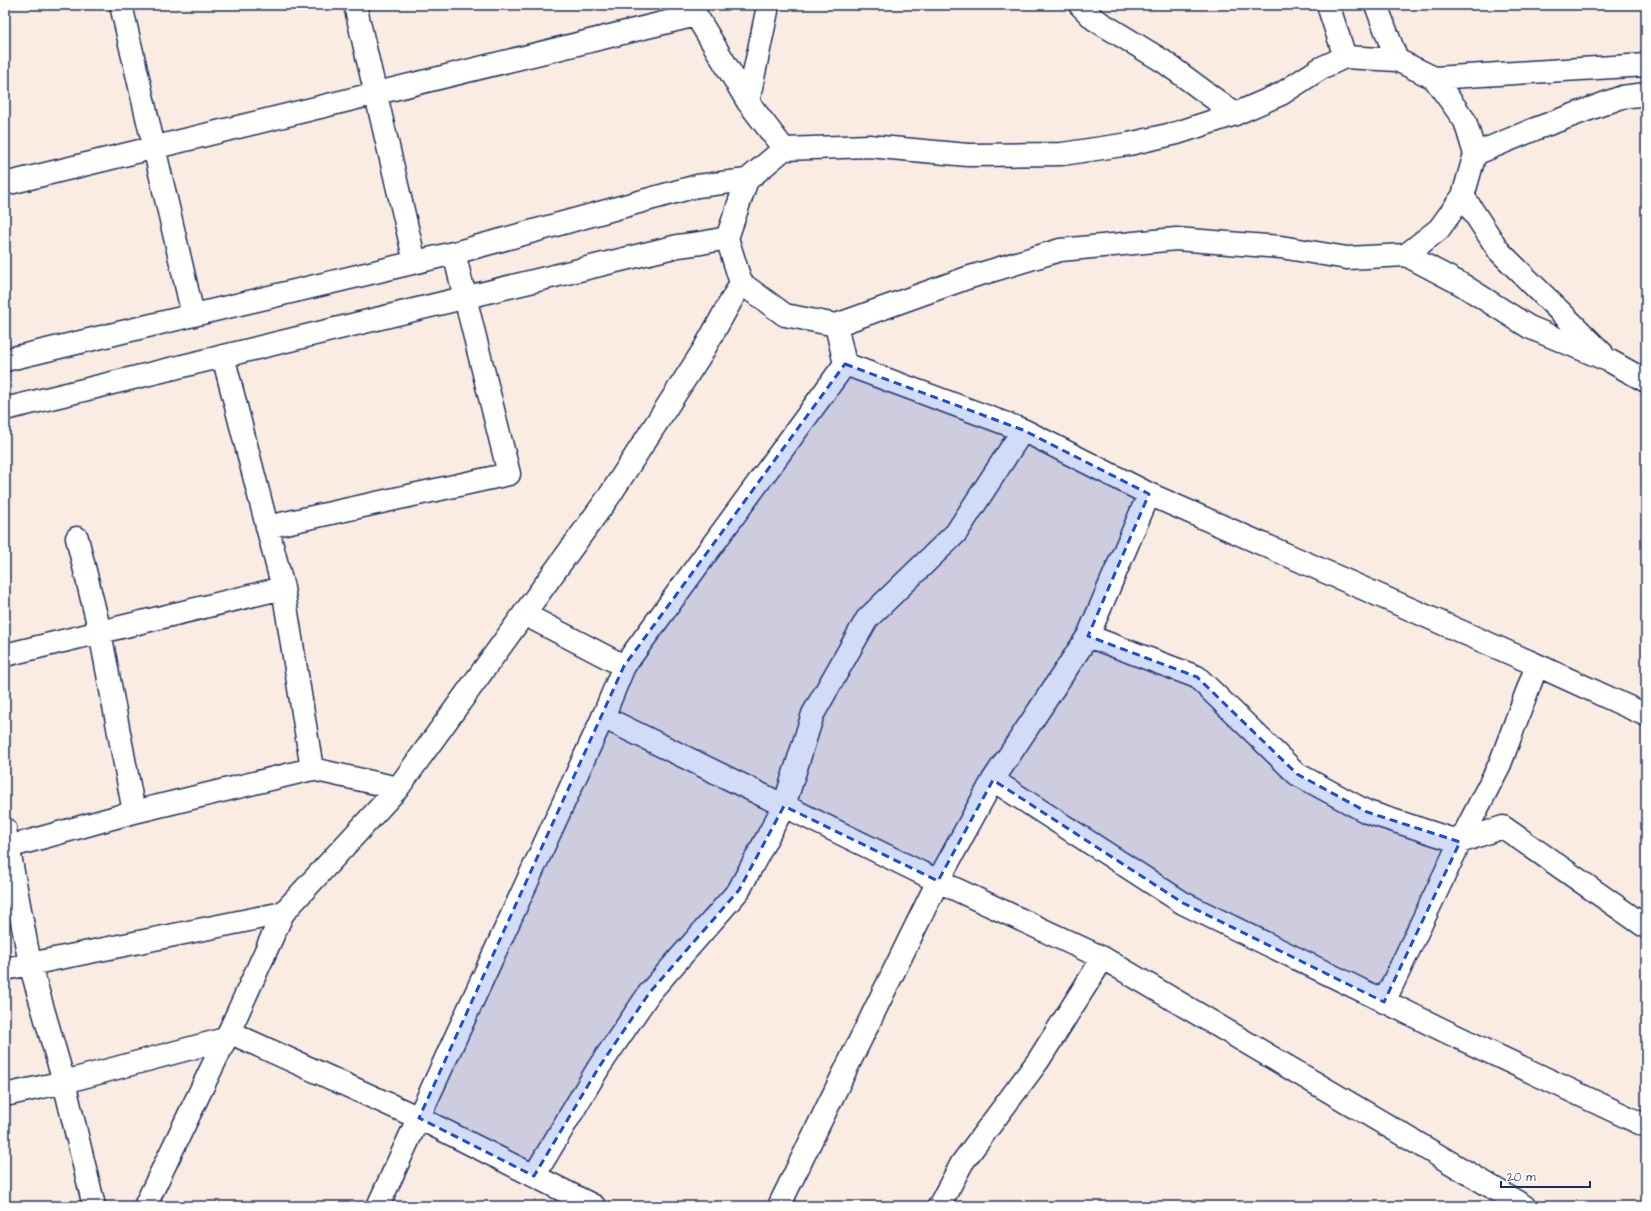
<svg xmlns="http://www.w3.org/2000/svg" width="1651" height="1211" font-family="'Architects Daughter',sans-serif">
<style>
.lines{fill:none;stroke-linecap:round;stroke-linejoin:round}
.street-casing{stroke:#1b2f5e;stroke-width:25}
.secondary-casing{stroke:#1b2f5e;stroke-width:25}
.street{stroke:#fff;stroke-width:22}
.secondary{stroke:#fff;stroke-width:22}
.marked{fill:#1d4ed8;fill-opacity:0.2;stroke:#1d4ed8;stroke-width:3;stroke-dasharray:8 5;stroke-linejoin:round}
</style>
<rect width="100%" height="100%" fill="#faece2"/>
<filter id="ink" filterUnits="userSpaceOnUse"><feTurbulence type="fractalNoise" baseFrequency=".025" numOctaves="2"/><feDisplacementMap in="SourceGraphic" scale="8" xChannelSelector="R" yChannelSelector="G"/><feConvolveMatrix kernelMatrix="1 2 1 2 8 2 1 2 1" color-interpolation-filters="sRGB"/></filter>
<g filter="url(#ink)">
<g class="lines">
<g class="street-casing">
<path id="street" d="M 121,5 L 193,315
M 355,5 L 415,262
M 690,5 L 748,102
M 767,5 L 767,11 L 748,102 L 784,149
M 1080,5 L 1094,19 L 1163,61 L 1235,114
M 1328,5 L 1345,57
M 1376,5 L 1397,60
M 5,184 L 696,15
M 1463,196 L 1499,251 L 1602,353
M 1406,255 L 1461,284 L 1529,327 L 1610,361 L 1646,381
M 223,356 L 283,588 L 312,769
M 845,364 L 1023,430 L 1149,494 L 1537,665 L 1646,715
M 267,527 L 509,474 L 454,253
M 77,538 L 100,632 L 134,812
M 524,614 L 624,666
M 1088,636 L 1197,677 L 1297,774 L 1367,812 L 1460,842 L 1503,827 L 1646,927
M 5,655 L 283,588
M 603,717 L 938,881 L 1103,958 L 1524,1206
M 993,780 L 1183,903 L 1447,1032 L 1646,1126
M 5,829 L 30,964 L 64,1082 L 94,1206
M 5,848 L 134,812 L 312,769 L 398,788
M 5,969 L 283,913
M 1384,1002 L 1460,842 L 1500,764 L 1537,665
M 229,1032 L 419,1118 L 594,1206
M 5,1095 L 64,1082 L 225,1039
M 534,1176 L 599,1067 L 650,992 L 739,890 L 784,806 L 813,714 L 867,619 L 956,533 L 1023,430
M 779,1206 L 938,881 L 993,780 L 1088,636 L 1149,494
M 939,1206 L 962,1163 L 1038,1061 L 1103,958"/>
</g>
<g class="secondary-casing">
<path id="secondary" d="M 1345,57 L 1397,60 L 1434,78 L 1465,121 L 1475,154 L 1463,196 L 1439,229 L 1406,255 L 1347,258 L 1281,247 L 1176,239 L 1060,250 L 967,278 L 836,325 L 785,315 L 741,283 L 727,238 L 747,180 L 784,149 L 869,146 L 968,155 L 1062,154 L 1129,144 L 1177,133 L 1235,114 L 1281,94 L 1321,68 Z
M 1434,78 L 1646,65
M 1475,154 L 1535,129 L 1622,97 L 1646,94
M 5,360 L 454,253 L 697,186 L 747,180
M 5,409 L 678,246 L 701,243 L 727,238
M 145,1206 L 229,1032 L 283,913 L 398,788 L 610,495 L 703,351 L 741,283
M 378,1206 L 603,717 L 624,666 L 845,364 L 836,325"/>
</g>
<use href="#street" class="street"/>
<use href="#secondary" class="secondary"/>
</g>
</g>
<path class="marked" d="M 845,364 L 1023,430 L 1149,494 L 1088,636 L 1197,677 L 1297,774 L 1367,812 L 1460,842 L 1384,1002 L 1183,903 L 993,780 L 938,881 L 784,806 L 739,890 L 650,992 L 599,1067 L 534,1176 L 419,1118 L 624,666 Z"/>
<rect width="1651" height="1211" fill="none" stroke="#fff" stroke-width="20"/>
<rect x="10" y="10" width="1631" height="1191" fill="none" stroke="#1b2f5e" stroke-width="1.5" filter="url(#ink)"/>
<path d="M1501 1181v6h89v-6" fill="none" stroke="#1b2f5e" stroke-width="2"/>
<text x="1507" y="1181" font-size="12" fill="#1b2f5e" stroke="#ffffff" stroke-width="3" paint-order="stroke">20 m</text>
</svg>
